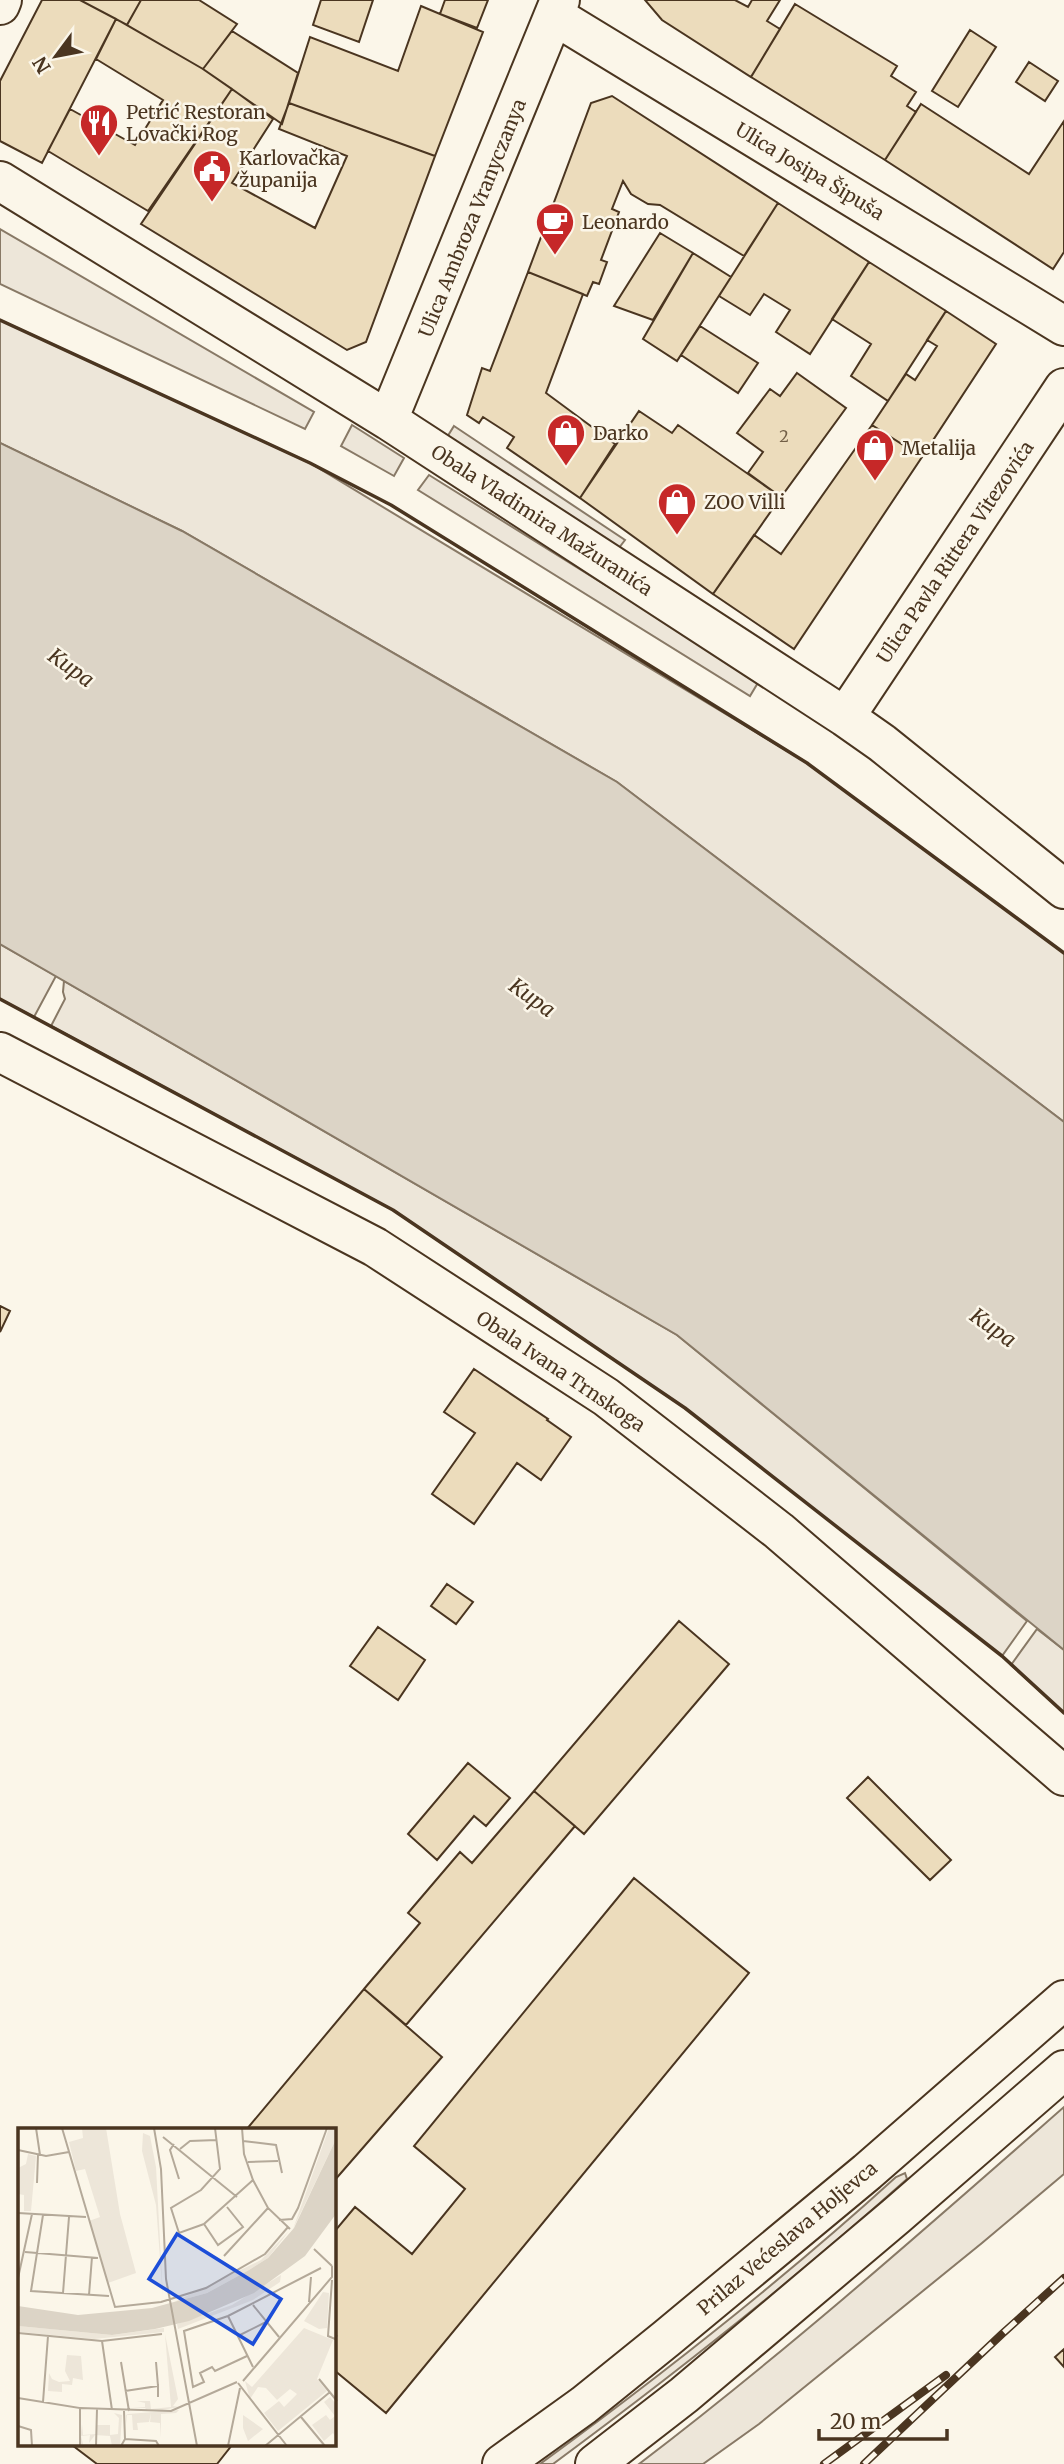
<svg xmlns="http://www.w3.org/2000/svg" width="1064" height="2464" font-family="Merriweather,serif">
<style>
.green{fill:#ede6d9;stroke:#887966;stroke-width:2}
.water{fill:#dcd4c6;stroke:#887966;stroke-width:2}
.building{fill:#ecdcbc;stroke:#4a3520;stroke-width:2}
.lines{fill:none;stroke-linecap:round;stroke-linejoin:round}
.minor-casing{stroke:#4a3520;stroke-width:42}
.highway-casing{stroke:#4a3520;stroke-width:42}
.minor{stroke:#fbf6e9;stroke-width:38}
.highway{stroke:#fbf6e9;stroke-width:38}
.rail-casing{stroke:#4a3520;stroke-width:8}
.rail{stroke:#fbf6e9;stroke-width:5;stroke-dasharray:16;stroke-linecap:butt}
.wall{stroke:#4a3520;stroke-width:3.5}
.labels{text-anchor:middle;stroke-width:5;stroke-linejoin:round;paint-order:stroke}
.number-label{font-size:16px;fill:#725f47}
.poi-label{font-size:19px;fill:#4a3520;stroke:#fbf6e9;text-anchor:start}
.street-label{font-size:19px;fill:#4a3520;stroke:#fbf6e9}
.water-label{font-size:21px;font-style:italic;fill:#4a3520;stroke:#fbf6e9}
.inset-road{fill:none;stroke:#b4a999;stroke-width:2}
.view{fill:#1d4ed8;fill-opacity:0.15;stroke:#1d4ed8;stroke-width:3.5}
.inset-edge{fill:none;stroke:#4a3520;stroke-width:3.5}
</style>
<rect width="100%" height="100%" fill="#fbf6e9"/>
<path class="green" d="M 0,229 L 314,412 L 305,429 L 0,284 Z
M 0,320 L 310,463 L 807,763 L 1064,953 L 1064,1122 L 617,782 L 182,531 L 0,443 Z
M 352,425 L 404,458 L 394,476 L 341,446 Z
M 454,426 L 625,540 L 615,553 L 444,442 Z
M 429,475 L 759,681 L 750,696 L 418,490 Z
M 0,944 L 56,976 L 34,1017 L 0,999 Z
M 64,981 L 677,1335 L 1027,1621 L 1002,1656 L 685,1408 L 393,1210 L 51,1026 L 65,999 L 63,992 Z
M 1037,1629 L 1064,1650 L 1064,1713 L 1011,1665 Z
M 1064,2107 L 1064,2174 L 982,2243 L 759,2424 L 703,2464 L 639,2464 C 786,2352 925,2229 1064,2107 Z
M 905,2173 L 907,2179 C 794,2280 675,2374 553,2464 L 540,2464 C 663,2374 783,2280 896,2177 Z"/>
<path class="water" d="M 0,443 L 182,531 L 617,782 L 1064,1122 L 1064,1650 L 677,1335 L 0,944 Z"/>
<path class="building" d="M 42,0 L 80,0 L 116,19 L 42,163 L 0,141 L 0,81 Z
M 80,0 L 141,0 L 127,25 Z
M 141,0 L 199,0 L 237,24 L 203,69 L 127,25 Z
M 321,0 L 373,0 L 359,42 L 313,25 Z
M 445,0 L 488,0 L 477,28 L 440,14 Z
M 645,0 L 735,0 L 748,7 L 752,0 L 780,0 L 767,21 L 780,29 L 751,77 L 662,20 Z
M 795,4 L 897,66 L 891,76 L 916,92 L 907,106 L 916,112 L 885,160 L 751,77 Z
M 421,6 L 483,32 L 435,156 L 289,103 L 310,37 L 398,71 Z
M 116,19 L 203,69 L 232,89 L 148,211 L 48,151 L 70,109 L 135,145 L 163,100 L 96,59 Z
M 970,30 L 996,47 L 958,107 L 932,91 Z
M 232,31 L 298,73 L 282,124 L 203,69 Z
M 1029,62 L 1058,81 L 1045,101 L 1016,82 Z
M 232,89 L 273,119 L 232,183 L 315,228 L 347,156 L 279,129 L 289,103 L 435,156 L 366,342 L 347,350 L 141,224 Z
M 612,96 L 778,203 L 744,256 L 660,205 L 648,204 L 631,194 L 623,181 L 612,209 L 619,212 L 601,260 L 607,262 L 599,284 L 593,282 L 587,296 L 528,272 L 591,103 Z
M 921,104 L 1029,174 L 1064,121 L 1064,252 L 1053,269 L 885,160 Z
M 778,203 L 869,262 L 810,354 L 776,332 L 790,310 L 764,294 L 750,315 L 719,296 Z
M 660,233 L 693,253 L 653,320 L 614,306 Z
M 693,253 L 731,277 L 677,361 L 643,339 Z
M 869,262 L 946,311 L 888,401 L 851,376 L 871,344 L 832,319 Z
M 528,272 L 583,294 L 546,393 L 615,444 L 580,498 L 507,448 L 514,437 L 483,417 L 479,423 L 467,415 L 482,368 L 490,371 Z
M 946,311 L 996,344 L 922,457 L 872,425 L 906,374 L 915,380 L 937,346 L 927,340 Z
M 700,326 L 758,363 L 738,393 L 681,355 Z
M 797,373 L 846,408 L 781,497 L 748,473 L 763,452 L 737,433 L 770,389 L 780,396 Z
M 639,411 L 672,433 L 678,425 L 781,497 L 713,594 L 580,498 Z
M 872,425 L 922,457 L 794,649 L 713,594 L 754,535 L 781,554 Z
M 0,1306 L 10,1311 L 0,1332 Z
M 474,1369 L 548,1419 L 547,1420 L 571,1437 L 541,1480 L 517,1463 L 474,1524 L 432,1494 L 475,1433 L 444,1412 Z
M 447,1584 L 473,1602 L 456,1624 L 431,1606 Z
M 679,1621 L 729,1664 L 584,1834 L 534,1791 Z
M 378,1627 L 425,1660 L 398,1700 L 350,1666 Z
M 468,1763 L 510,1798 L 486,1826 L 474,1816 L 437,1860 L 408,1834 Z
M 868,1777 L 951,1860 L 930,1880 L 847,1798 Z
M 534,1791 L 575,1826 L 406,2025 L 364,1989 L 420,1923 L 408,1913 L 460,1852 L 472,1863 Z
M 634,1878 L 749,1973 L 386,2413 L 334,2370 L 334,2232 L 355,2207 L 412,2254 L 465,2189 L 414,2146 Z
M 364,1989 L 442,2057 L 334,2181 L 334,2130 L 246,2130 Z
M 1064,2349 L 1064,2367 L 1055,2357 Z
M 72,2445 L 232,2445 L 217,2464 L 97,2464 Z"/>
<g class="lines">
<g class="minor-casing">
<path id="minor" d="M 0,5 L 2,0
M 555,16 L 1064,326
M 0,181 L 388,420 L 845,717 L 882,743 L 1064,889
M 388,420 L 560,0
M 845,717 L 1064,388
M 0,1052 L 375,1247 L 606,1397 L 779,1531 L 1064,1776"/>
</g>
<g class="highway-casing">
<path id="highway" d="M 502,2464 L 584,2405 L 667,2338 L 867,2172 L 1064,2000
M 595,2464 L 684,2395 L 896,2216 L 1064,2070"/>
</g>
<use href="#minor" class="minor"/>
<use href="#highway" class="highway"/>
<g class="rail-casing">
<path id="rail" d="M 824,2464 L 946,2375
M 864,2464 L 1002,2334 L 1064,2278"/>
</g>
<use href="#rail" class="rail"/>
<path class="wall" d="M 0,320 L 310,463 L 391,505 L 807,763 L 1064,953
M 0,999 L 393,1210 L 685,1408 L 1002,1656 L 1064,1713"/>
</g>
<defs>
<g id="restaurant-pin" transform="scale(2.0125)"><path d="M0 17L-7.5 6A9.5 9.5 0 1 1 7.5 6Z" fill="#c62828" stroke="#fbf6e9"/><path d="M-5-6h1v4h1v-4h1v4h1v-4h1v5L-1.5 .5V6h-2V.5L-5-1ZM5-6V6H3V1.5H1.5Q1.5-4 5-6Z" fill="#fff"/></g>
<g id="civic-pin" transform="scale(2.0125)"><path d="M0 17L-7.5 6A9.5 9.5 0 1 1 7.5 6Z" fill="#c62828" stroke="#fbf6e9"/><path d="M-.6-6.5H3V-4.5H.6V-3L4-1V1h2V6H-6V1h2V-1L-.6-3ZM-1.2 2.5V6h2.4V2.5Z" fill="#fff"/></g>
<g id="cafe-pin" transform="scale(2.0125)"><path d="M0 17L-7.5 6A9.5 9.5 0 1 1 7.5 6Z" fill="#c62828" stroke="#fbf6e9"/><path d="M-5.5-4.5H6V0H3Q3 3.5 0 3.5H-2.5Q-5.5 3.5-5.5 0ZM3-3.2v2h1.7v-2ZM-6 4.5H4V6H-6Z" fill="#fff"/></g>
<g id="shop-pin" transform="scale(2.0125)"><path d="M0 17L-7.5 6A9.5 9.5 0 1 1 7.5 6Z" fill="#c62828" stroke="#fbf6e9"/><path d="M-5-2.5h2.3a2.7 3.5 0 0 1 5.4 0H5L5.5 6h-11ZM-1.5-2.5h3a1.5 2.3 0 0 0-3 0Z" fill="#fff"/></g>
</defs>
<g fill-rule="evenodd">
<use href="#restaurant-pin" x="99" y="123"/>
<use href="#civic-pin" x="212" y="169"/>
<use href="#cafe-pin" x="555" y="222"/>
<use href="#shop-pin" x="566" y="433"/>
<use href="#shop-pin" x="875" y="448"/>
<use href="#shop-pin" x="677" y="502"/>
</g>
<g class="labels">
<g class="number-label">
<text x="784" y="442">2</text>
</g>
<g class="poi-label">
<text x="126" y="119">Petrić Restoran<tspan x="126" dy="22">Lovački Rog</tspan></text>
<text x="239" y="165">Karlovačka<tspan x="239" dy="22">županija</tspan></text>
<text x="582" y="229">Leonardo</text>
<text x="593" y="440">Darko</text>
<text x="902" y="455">Metalija</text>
<text x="704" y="509">ZOO Villi</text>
</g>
<g class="street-label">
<text transform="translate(810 171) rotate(31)" y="7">Ulica Josipa Šipuša</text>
<text transform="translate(472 218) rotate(-68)" y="7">Ulica Ambroza Vranyczanya</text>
<text transform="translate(542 520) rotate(33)" y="7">Obala Vladimira Mažuranića</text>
<text transform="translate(955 552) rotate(-56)" y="7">Ulica Pavla Rittera Vitezovića</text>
<text transform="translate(561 1371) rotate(34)" y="7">Obala Ivana Trnskoga</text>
<text transform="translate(787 2238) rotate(-40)" y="7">Prilaz Većeslava Holjevca</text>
</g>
<g class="water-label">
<text transform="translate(71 668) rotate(36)" y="7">Kupa</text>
<text transform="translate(532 998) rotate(36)" y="7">Kupa</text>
<text transform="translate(993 1328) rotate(36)" y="7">Kupa</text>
</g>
</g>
<g transform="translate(18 2128)">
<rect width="318" height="318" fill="#fbf6e9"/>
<path d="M 64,0 L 88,0 L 102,86 L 118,145 L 90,155 L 71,93 L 82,89 L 67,41 L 58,43 L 51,14 L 65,10 ZM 311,0 L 318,0 L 318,11 L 275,101 ZM 125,5 L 132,8 L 138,39 L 145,170 L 138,77 L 124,23 ZM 10,26 L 18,28 L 13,83 L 6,83 L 6,67 L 0,66 L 0,40 L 8,36 ZM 271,103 L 250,130 L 231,142 L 189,165 L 156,174 L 243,132 ZM 263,147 L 262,154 L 235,172 L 160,201 L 159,196 L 214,177 ZM 305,164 L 311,165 L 309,200 L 301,201 L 286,193 ZM 0,198 L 94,207 L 146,200 L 146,204 L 76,211 L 2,204 ZM 286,200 L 315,212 L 299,251 L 309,263 L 260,303 L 246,285 L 261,273 L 266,279 L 279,266 L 272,261 L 259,272 L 248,260 L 240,259 L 232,271 L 227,253 L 234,259 ZM 147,206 L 160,271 L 155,278 L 161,279 L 144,282 L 127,281 L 128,280 L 114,280 L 127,279 L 127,275 L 119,273 L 132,273 L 133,281 L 153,279 ZM 49,227 L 63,228 L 65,252 L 55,250 L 54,257 L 44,256 L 44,264 L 30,263 L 31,245 L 34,251 L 41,254 L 52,253 L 47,243 ZM 312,269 L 318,276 L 318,310 L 315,305 L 306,313 L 294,297 L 308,287 L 312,292 L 317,288 L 306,274 ZM 161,282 L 158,285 L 143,286 L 143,310 L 142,295 L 132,294 L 133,285 L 131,294 L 119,295 L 120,302 L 115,302 L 114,287 L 109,287 L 108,296 L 108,287 L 110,286 ZM 96,285 L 104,287 L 102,318 L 94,318 L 92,308 L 77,307 L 71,315 L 72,307 L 63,308 L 65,316 L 63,318 L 63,304 L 64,296 L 65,307 L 78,306 L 79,297 L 92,297 L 92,307 L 100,306 L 101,290 ZM 225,287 L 245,301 L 230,313 L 225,300 Z" fill="#ede6d9"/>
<path d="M 318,11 L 318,86 L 287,128 L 236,165 L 171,193 L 137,201 L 94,207 L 0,198 L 0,178 L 60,187 L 134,180 L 189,165 L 231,142 L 250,130 L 276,100 Z" fill="#dcd4c6"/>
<path class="inset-road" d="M 18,0 L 22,27M 44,0 L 97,179 L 143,174 L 188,160 L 247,126 L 270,99M 136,0 L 143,41 L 148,151 L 179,318M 224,0 L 226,26 L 235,52 L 250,80 L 272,101M 145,9 L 219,69M 225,13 L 258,17 L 264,45M 156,16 L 152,22 L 161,51M 162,21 L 172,13 L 199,12M 0,22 L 28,28 L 51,24M 230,34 L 260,33M 19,55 L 20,26M 209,79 L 225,99 L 200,117 L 186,96 L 235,52M 0,85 L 68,89M 25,87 L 13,163 L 91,168M 261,92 L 274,91 L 280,80 L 309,0M 186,96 L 161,105 L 153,80 L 183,62 L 202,41 L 197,0M 296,121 L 314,138M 7,124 L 80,130M 206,128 L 250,80M 0,150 L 14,86M 314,152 L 310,208 L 317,211 L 319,207M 45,165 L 51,89M 71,167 L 74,129M 291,174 L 293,149M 235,177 L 261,209M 210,188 L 235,239M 0,205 L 84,213 L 144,206M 220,208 L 248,194M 84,213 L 94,282M 229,228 L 197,243 L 194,239 L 182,245 L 186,254 L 175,259 L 166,203 L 210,188 L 303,140M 103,234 L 111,283M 138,234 L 140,258M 301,251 L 319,273M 225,253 L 314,149 L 314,138M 220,255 L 269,318M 107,263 L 140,258 L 140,269M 0,270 L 62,280 L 62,318M 25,274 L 30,208M 62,280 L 153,283 L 219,254M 106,283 L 107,311M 283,289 L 307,318M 0,298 L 13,302 L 14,318M 78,318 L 79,281M 103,318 L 107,311 L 138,313 L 141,318M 210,318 L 222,260M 247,318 L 312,264"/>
<path class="view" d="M 159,106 L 263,171 L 235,216 L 131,151 Z"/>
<rect width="318" height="318" class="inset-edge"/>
</g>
<g transform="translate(56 56) rotate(238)" stroke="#fbf6e9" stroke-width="5" paint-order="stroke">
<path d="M0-5L12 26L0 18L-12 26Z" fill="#4a3520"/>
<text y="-10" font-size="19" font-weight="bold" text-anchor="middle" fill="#4a3520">N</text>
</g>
<path d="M819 2429v10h128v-10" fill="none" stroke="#4a3520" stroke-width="3.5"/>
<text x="830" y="2429" font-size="21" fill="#4a3520" stroke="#fbf6e9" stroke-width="5" paint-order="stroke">20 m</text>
</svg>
